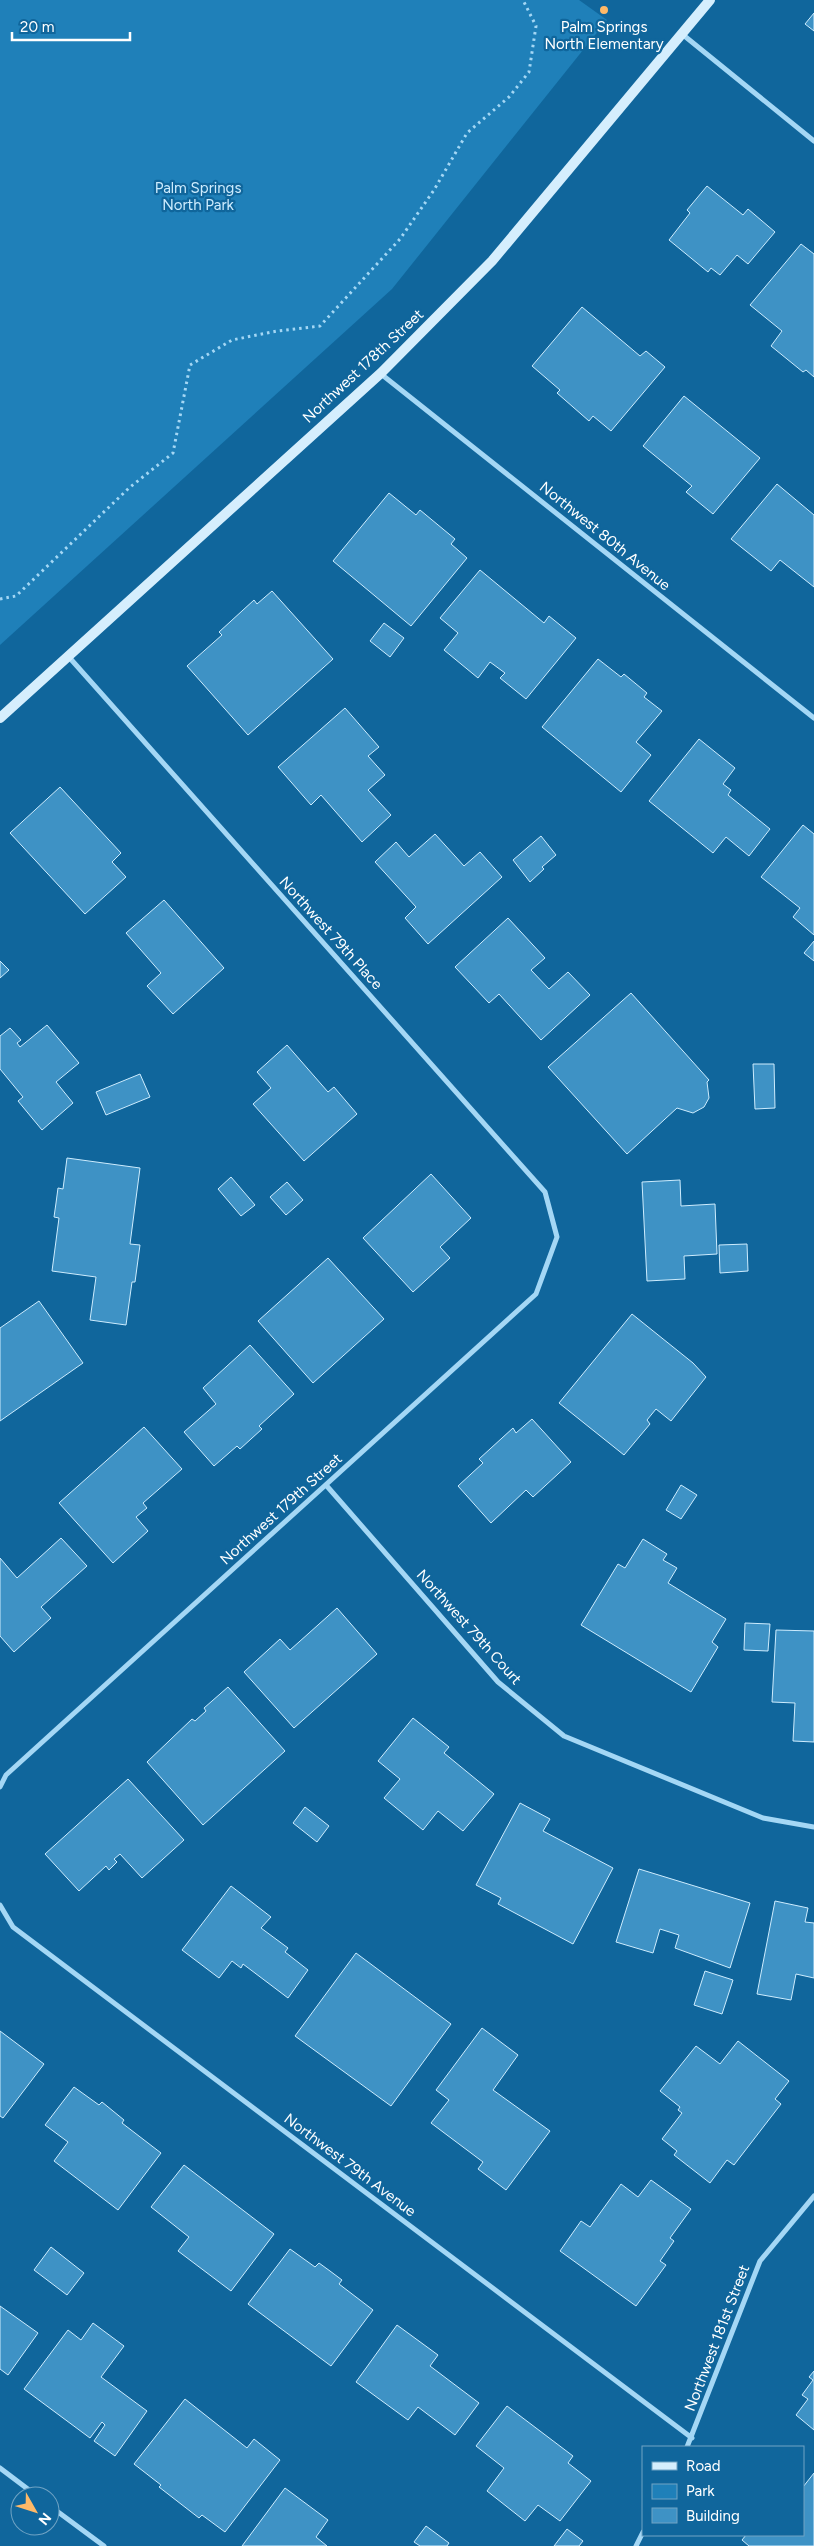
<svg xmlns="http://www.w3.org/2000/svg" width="814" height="2546" font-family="Figtree,sans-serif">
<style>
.green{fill:#1f80b9}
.building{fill:#3e92c5;stroke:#cdecfe}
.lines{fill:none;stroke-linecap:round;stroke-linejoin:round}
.path{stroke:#a4d7f5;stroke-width:3;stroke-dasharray:2.5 4;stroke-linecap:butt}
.street{stroke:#a4d7f5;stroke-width:5}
.secondary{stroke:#d5eefd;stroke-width:10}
.poi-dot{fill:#ffb968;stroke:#10669c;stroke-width:2}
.labels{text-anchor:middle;stroke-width:4.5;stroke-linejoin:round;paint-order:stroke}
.poi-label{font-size:15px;fill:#fff;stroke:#10669c}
.park-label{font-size:15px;fill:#cdecfe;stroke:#10669c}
.street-label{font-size:15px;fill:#fff;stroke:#10669c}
</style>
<rect width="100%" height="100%" fill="#10669c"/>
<path class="green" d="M 0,0 L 579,0 L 607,20 L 392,289 L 0,645 Z"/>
<path class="building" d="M 814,13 L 814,31 L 805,24 Z
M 707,186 L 743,215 L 748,209 L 775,232 L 748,264 L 737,255 L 720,275 L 711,268 L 708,272 L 669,240 L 690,213 L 687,210 Z
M 801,244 L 814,254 L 814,377 L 806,370 L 803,372 L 771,346 L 782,331 L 750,305 Z
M 582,307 L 640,356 L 646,351 L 665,367 L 611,431 L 593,416 L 589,421 L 557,393 L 560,390 L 532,366 Z
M 684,396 L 760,458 L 713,514 L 686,492 L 692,486 L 643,446 Z
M 777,484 L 814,515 L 814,587 L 780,560 L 771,571 L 731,539 Z
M 389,493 L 416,515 L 420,510 L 455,539 L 451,544 L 467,558 L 411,626 L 333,561 Z
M 480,570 L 544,623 L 549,616 L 576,638 L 526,699 L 500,678 L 505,673 L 490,662 L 478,678 L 444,650 L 458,633 L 440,618 Z
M 272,591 L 333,659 L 248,735 L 187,666 L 222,635 L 219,632 L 254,600 L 257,604 Z
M 384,623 L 404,638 L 390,657 L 370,641 Z
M 598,659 L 621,677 L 624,674 L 647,693 L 644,697 L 662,711 L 636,742 L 651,755 L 621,792 L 542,727 Z
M 345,708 L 379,747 L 368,756 L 385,775 L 368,790 L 391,815 L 362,842 L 321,795 L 311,805 L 278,767 Z
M 699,739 L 735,768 L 723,784 L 731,790 L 728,795 L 770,829 L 749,856 L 726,837 L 713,853 L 649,801 Z
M 60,787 L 121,853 L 112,862 L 126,877 L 85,914 L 10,833 Z
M 803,825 L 814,834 L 814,935 L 793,917 L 800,908 L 761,877 Z
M 435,834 L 464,866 L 480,852 L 502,877 L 428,944 L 405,918 L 416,907 L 375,862 L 396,842 L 409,857 Z
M 541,836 L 556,855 L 542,867 L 544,869 L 530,882 L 513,860 Z
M 164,900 L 224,968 L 173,1014 L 147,986 L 161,973 L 126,933 Z
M 508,918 L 545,958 L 531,970 L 549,989 L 568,972 L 590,995 L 541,1040 L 499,994 L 489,1003 L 455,967 Z
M 814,941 L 814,961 L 804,953 Z
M 0,961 L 9,970 L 0,978 Z
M 631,993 L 709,1080 L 707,1082 L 709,1098 L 704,1107 L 693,1113 L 677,1108 L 627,1154 L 548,1067 Z
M 47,1025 L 79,1063 L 56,1082 L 73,1103 L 42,1130 L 18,1101 L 23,1097 L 0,1069 L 0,1036 L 10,1028 L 21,1040 L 17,1043 L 20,1047 Z
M 287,1045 L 328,1092 L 334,1087 L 357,1114 L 304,1161 L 253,1104 L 271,1088 L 257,1072 Z
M 753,1064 L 774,1064 L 775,1108 L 755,1109 Z
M 140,1074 L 150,1097 L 106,1115 L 96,1092 Z
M 67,1158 L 140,1168 L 130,1244 L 140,1245 L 135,1282 L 132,1282 L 126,1325 L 90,1320 L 96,1277 L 52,1271 L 59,1218 L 54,1217 L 56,1203 L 58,1188 L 63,1189 Z
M 431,1174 L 471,1218 L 440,1247 L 450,1258 L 413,1292 L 363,1238 Z
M 231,1177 L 255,1205 L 241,1216 L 218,1189 Z
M 680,1180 L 681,1206 L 715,1204 L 717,1254 L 684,1256 L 685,1279 L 647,1281 L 642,1182 Z
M 287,1182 L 303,1200 L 286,1215 L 270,1197 Z
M 747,1244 L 748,1271 L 720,1273 L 719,1245 Z
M 328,1258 L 384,1319 L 313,1383 L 258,1321 Z
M 39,1301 L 83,1363 L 0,1421 L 0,1328 Z
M 632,1314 L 693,1363 L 706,1377 L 671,1421 L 656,1409 L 647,1420 L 650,1424 L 624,1455 L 559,1403 Z
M 250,1345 L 294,1394 L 259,1426 L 262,1429 L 240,1449 L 237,1446 L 214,1466 L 184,1432 L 216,1404 L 203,1388 Z
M 532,1419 L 571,1462 L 533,1497 L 526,1490 L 491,1523 L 458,1486 L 483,1463 L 479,1459 L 513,1428 L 516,1433 Z
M 144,1427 L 182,1469 L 143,1503 L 147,1508 L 136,1517 L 148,1531 L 113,1563 L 59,1503 Z
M 681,1485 L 697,1495 L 681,1519 L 666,1510 Z
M 61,1538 L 87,1566 L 41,1607 L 51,1618 L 14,1652 L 0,1636 L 0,1558 L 17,1578 Z
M 643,1539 L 667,1554 L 663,1560 L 677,1568 L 668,1583 L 726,1619 L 712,1642 L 718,1647 L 691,1692 L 581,1625 L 618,1564 L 625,1568 Z
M 337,1608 L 377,1654 L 294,1728 L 244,1672 L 280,1639 L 290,1650 Z
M 745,1623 L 770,1624 L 768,1651 L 744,1650 Z
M 776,1630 L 814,1631 L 814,1742 L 793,1741 L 795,1703 L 772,1702 Z
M 228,1687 L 285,1751 L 203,1825 L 147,1762 L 192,1719 L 195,1721 L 206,1711 L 204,1708 Z
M 413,1718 L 449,1747 L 444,1753 L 494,1794 L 463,1831 L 438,1811 L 423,1830 L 384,1798 L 400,1779 L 378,1761 Z
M 128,1779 L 184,1840 L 142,1878 L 120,1854 L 114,1859 L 117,1862 L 109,1870 L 106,1866 L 79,1891 L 45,1854 Z
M 520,1803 L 550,1819 L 543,1831 L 613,1868 L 573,1944 L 498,1904 L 501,1898 L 476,1885 Z
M 305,1807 L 329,1826 L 317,1842 L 293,1823 Z
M 639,1869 L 750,1903 L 730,1968 L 675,1948 L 679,1935 L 660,1929 L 653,1953 L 616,1942 Z
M 231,1886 L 271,1917 L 261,1928 L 288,1948 L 285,1952 L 308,1970 L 288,1998 L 243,1964 L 241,1968 L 232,1961 L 219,1978 L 182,1950 Z
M 775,1901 L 808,1908 L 805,1922 L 814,1923 L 814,1978 L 796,1974 L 791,2000 L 757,1994 Z
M 356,1953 L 451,2024 L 391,2106 L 295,2036 Z
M 705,1971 L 733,1980 L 722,2014 L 694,2005 Z
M 482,2028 L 518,2055 L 493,2090 L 550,2131 L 506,2190 L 478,2169 L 483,2162 L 431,2123 L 449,2100 L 436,2090 Z
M 0,2031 L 44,2064 L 3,2118 L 0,2116 Z
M 738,2041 L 789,2081 L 775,2099 L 781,2104 L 734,2165 L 727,2160 L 710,2183 L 674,2155 L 677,2151 L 662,2139 L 682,2113 L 678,2110 L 680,2107 L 660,2091 L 696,2046 L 720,2064 Z
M 74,2087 L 99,2105 L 102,2102 L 124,2120 L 122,2123 L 161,2153 L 118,2210 L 54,2161 L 68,2142 L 45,2125 Z
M 184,2165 L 274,2234 L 231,2291 L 178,2251 L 189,2237 L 151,2207 Z
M 651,2180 L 691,2209 L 670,2238 L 674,2241 L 660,2261 L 666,2265 L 636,2306 L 560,2251 L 581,2221 L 590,2227 L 621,2184 L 638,2197 Z
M 51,2247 L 84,2273 L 67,2295 L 34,2270 Z
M 290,2249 L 315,2267 L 319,2263 L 330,2271 L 342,2280 L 339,2284 L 373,2310 L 331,2366 L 248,2304 Z
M 0,2306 L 38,2333 L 8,2375 L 0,2369 Z
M 93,2323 L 124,2346 L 101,2377 L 147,2411 L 115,2456 L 94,2441 L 105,2425 L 102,2422 L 90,2438 L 24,2389 L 68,2330 L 81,2340 Z
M 397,2325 L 438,2355 L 430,2366 L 479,2403 L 455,2435 L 418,2407 L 408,2420 L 356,2382 Z
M 814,2371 L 814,2430 L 796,2415 L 808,2399 L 802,2395 L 813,2380 L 809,2377 Z
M 185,2399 L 247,2448 L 254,2439 L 280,2460 L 225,2532 L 202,2515 L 199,2518 L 159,2487 L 161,2485 L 134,2464 Z
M 507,2406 L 573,2456 L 568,2463 L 591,2481 L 560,2521 L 538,2505 L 525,2521 L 487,2491 L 504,2468 L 476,2446 Z
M 814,2473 L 814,2546 L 749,2546 L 742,2540 L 746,2535 L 803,2535 L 803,2487 Z
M 285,2488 L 328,2520 L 316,2537 L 327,2546 L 242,2546 Z
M 426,2526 L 449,2543 L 447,2546 L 420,2546 L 414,2542 Z
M 567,2529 L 583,2541 L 579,2546 L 554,2546 Z"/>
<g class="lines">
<path class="path" d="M 0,599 L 16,596 L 129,488 L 173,453 L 190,365 L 232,340 L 277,331 L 320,326 L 400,239 L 434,190 L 467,133 L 509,97 L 529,72 L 536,26 L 523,0"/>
<path class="street" d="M 682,34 L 814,141
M 381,374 L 814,718
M 326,1485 L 498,1682 L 564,1736 L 763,1818 L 814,1827
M 0,1787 L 6,1775 L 536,1294 L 557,1237 L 545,1192 L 68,656
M 0,1905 L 13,1927 L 692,2438
M 687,2447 L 760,2261 L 814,2196
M 0,2468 L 37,2496
M 50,2506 L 104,2546
M 636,2546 L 643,2532"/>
<path class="secondary" d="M 0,718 L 381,373 L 492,261 L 710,0"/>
</g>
<circle class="poi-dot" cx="604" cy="10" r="5"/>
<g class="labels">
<g class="poi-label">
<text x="604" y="32">Palm Springs<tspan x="604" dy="17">North Elementary</tspan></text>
</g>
<g class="park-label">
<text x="198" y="193">Palm Springs<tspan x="198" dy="17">North Park</tspan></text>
</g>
<g class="street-label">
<text transform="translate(363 366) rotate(-43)" y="5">Northwest 178th Street</text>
<text transform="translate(605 536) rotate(39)" y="5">Northwest 80th Avenue</text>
<text transform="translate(331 933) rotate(48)" y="5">Northwest 79th Place</text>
<text transform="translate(281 1509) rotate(-42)" y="5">Northwest 179th Street</text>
<text transform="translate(469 1627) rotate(48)" y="5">Northwest 79th Court</text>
<text transform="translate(350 2165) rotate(37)" y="5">Northwest 79th Avenue</text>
<text transform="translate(717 2338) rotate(-69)" y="5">Northwest 181st Street</text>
</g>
</g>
<rect x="642" y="2446" width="162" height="90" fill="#10669c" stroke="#70a3c4"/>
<rect x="652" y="2462" width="25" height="8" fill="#d5eefd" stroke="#70a3c4"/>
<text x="686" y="2471" font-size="15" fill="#ffffff">Road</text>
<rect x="652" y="2484" width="25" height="15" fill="#1f80b9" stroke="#70a3c4"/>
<text x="686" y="2496" font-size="15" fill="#ffffff">Park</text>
<rect x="652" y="2508" width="25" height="15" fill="#3e92c5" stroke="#70a3c4"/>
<text x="686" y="2521" font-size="15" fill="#ffffff">Building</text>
<g transform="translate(35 2511) rotate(129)"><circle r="24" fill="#10669c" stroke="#70a3c4"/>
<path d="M0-4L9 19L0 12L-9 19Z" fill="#ffb968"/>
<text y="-8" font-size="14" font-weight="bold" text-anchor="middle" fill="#ffffff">N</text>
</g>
<path d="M12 32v8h118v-8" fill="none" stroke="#ffffff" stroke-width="2.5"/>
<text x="20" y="32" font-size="15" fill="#ffffff" stroke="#10669c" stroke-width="4" paint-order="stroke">20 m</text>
</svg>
